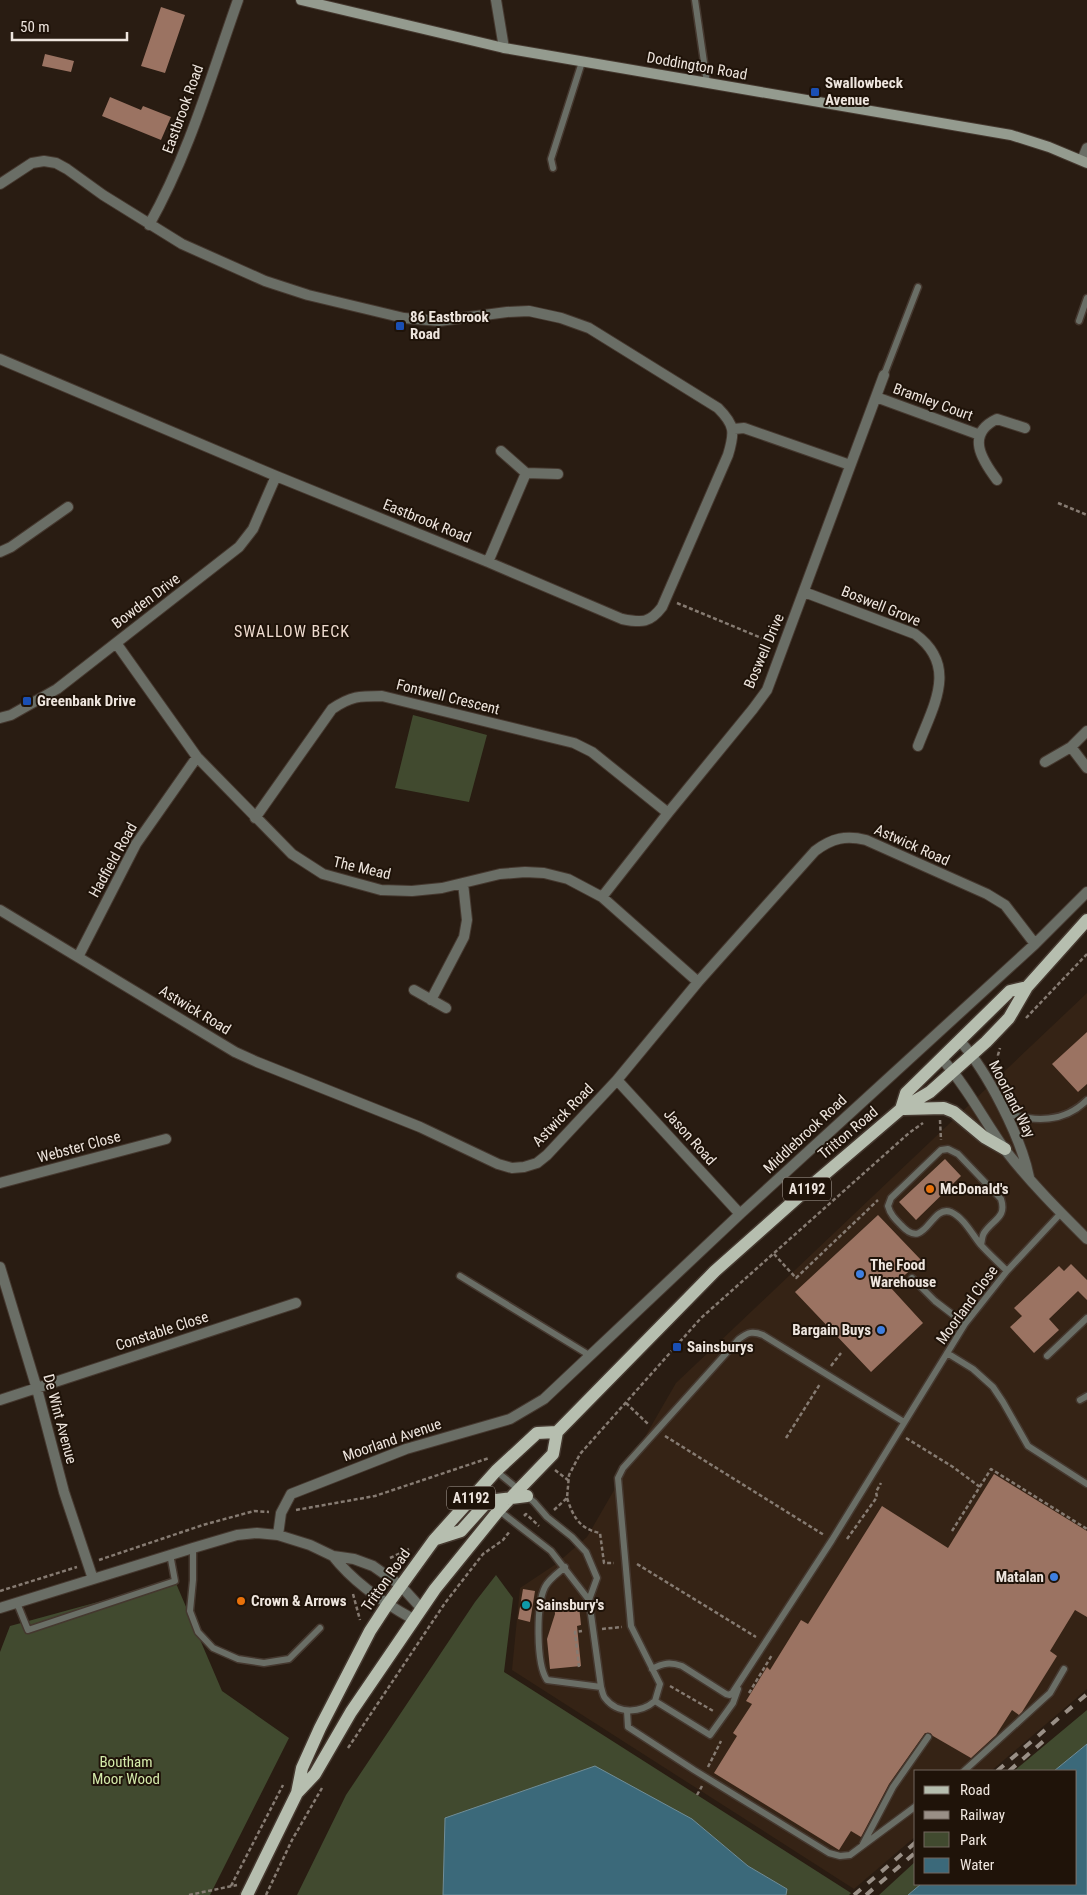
<svg xmlns="http://www.w3.org/2000/svg" width="1087" height="1895" font-family="'Roboto Condensed',sans-serif">
<style>
.built{fill:#352315}
.green{fill:#414a2f}
.water{fill:#3b697a;stroke:#718e98}
.building{fill:#9b7362}
.lines{fill:none;stroke-linecap:round;stroke-linejoin:round}
.lane-casing{stroke:#45382f;stroke-width:9}
.street-casing{stroke:#45382f;stroke-width:12}
.secondary-casing{stroke:#45382f;stroke-width:12}
.primary-casing{stroke:#45382f;stroke-width:15}
.path{stroke:#867b72;stroke-width:2.5;stroke-dasharray:4 2.5;stroke-linecap:butt}
.lane{stroke:#6a6e66;stroke-width:6}
.street{stroke:#6a6e66;stroke-width:10}
.secondary{stroke:#949b8f;stroke-width:10}
.primary{stroke:#b6beaf;stroke-width:12}
.rail{stroke:#998f86;stroke-width:4;stroke-dasharray:9 9;stroke-linecap:butt}
.transit-dot{fill:#1a4fb4;stroke:#1f1309;stroke-width:2}
.food-dot{fill:#e8710a;stroke:#1f1309;stroke-width:2}
.shop-dot{fill:#3f7fe0;stroke:#1f1309;stroke-width:2}
.culture-dot{fill:#0f9aa8;stroke:#1f1309;stroke-width:2}
.labels{text-anchor:middle;stroke-width:4;stroke-linejoin:round;paint-order:stroke}
.shield{fill:#1f1309;stroke:#b0a69e;stroke-width:1}
.shield-label{font-size:14px;font-weight:bold;fill:#eee5de}
.street-label{font-size:15px;fill:#eee5de;stroke:#1f1309}
.poi-label{font-size:15px;font-weight:bold;fill:#eee5de;stroke:#1f1309;text-anchor:start}
.park-label{font-size:15px;fill:#d4eaaa;stroke:#1f1309}
.neighbourhood-label{font-size:16px;letter-spacing:1px;fill:#eedbcf;stroke:#1f1309}
</style>
<rect width="100%" height="100%" fill="#291c12"/>
<path class="built" d="M 1087,993 L 1087,1689 L 991,1771 L 916,1771 L 916,1836 L 854,1889 L 512,1670 L 520,1588 L 556,1564 L 587,1537 L 676,1383 Z"/>
<path class="green" d="M 413,715 L 487,735 L 469,802 L 395,788 Z
M 496,1575 L 513,1598 L 504,1672 L 851,1893 L 849,1895 L 786,1895 L 787,1889 L 748,1866 L 692,1819 L 445,1818 L 443,1895 L 297,1895 L 346,1795 L 475,1602 Z
M 175,1581 L 222,1691 L 289,1738 L 210,1895 L 0,1895 L 0,1652 L 10,1626 Z
M 1087,1710 L 1087,1744 L 1054,1771 L 1014,1771 Z
M 916,1861 L 916,1884 L 921,1884 L 908,1895 L 879,1895 Z"/>
<path class="water" d="M 1087,1744 L 1087,1895 L 908,1895 L 921,1884 L 1076,1884 L 1076,1771 L 1054,1771 Z
M 595,1766 L 692,1819 L 748,1866 L 787,1889 L 786,1895 L 443,1895 L 445,1818 Z"/>
<path class="building" d="M 161,7 L 185,15 L 165,73 L 141,66 Z
M 45,54 L 74,61 L 71,72 L 42,66 Z
M 110,97 L 141,110 L 143,106 L 171,117 L 161,140 L 102,116 Z
M 1087,1032 L 1087,1084 L 1078,1092 L 1052,1064 Z
M 945,1159 L 961,1176 L 916,1220 L 899,1202 Z
M 878,1215 L 921,1260 L 891,1288 L 923,1323 L 871,1372 L 795,1292 Z
M 1071,1264 L 1087,1280 L 1087,1300 L 1078,1291 L 1049,1319 L 1059,1330 L 1034,1353 L 1010,1327 L 1022,1316 L 1014,1308 L 1059,1266 L 1064,1271 Z
M 994,1474 L 1087,1531 L 1087,1617 L 1075,1610 L 1050,1651 L 1057,1656 L 1022,1712 L 1019,1715 L 1012,1710 L 996,1735 L 971,1758 L 933,1736 L 930,1733 L 925,1733 L 889,1784 L 861,1837 L 851,1831 L 839,1850 L 714,1773 L 737,1736 L 733,1733 L 752,1704 L 746,1701 L 767,1667 L 770,1670 L 801,1620 L 808,1624 L 882,1506 L 948,1548 Z
M 523,1589 L 535,1591 L 530,1622 L 518,1619 Z
M 574,1601 L 575,1607 L 579,1606 L 581,1625 L 577,1626 L 581,1666 L 550,1669 L 547,1639 L 555,1614 L 554,1602 Z"/>
<g class="lines">
<g class="lane-casing">
<path id="lane" d="M 695,0 L 707,83
M 553,168 L 551,159 L 582,62
M 1079,321 L 1087,298
M 884,375 L 918,287
M 1005,1113 C 1035,1122 1064,1123 1087,1100
M 981,1245 C 982,1241 982,1236 984,1233 C 993,1219 1007,1218 1001,1199 L 958,1154 L 948,1149 L 941,1150 L 891,1198 L 888,1206 C 890,1214 895,1219 901,1225 C 926,1253 930,1204 951,1212 C 964,1218 972,1234 980,1244 C 988,1253 998,1262 1007,1271
M 460,1276 L 589,1355
M 912,1278 L 935,1301 L 965,1324
M 947,1353 L 973,1369 L 993,1387 L 1003,1402 L 1028,1446 L 1087,1484
M 1047,1356 L 1087,1318
M 1080,1400 L 1087,1396
M 496,1471 L 534,1502 L 547,1517 L 572,1537 L 586,1552 L 597,1578 L 589,1600 L 601,1687 C 602,1690 603,1696 605,1698 C 618,1715 641,1713 655,1701 L 660,1684 L 631,1626 L 618,1478 L 623,1468 L 739,1339 C 748,1332 753,1331 763,1335 L 904,1422
M 497,1509 L 551,1551 L 589,1600
M 193,1548 L 193,1580 L 190,1611 L 198,1632 L 213,1648 L 238,1659 L 264,1663 L 289,1659 L 320,1628
M 565,1567 C 558,1573 549,1579 545,1587 C 536,1605 536,1664 547,1680 L 601,1687
M 17,1603 L 28,1630 L 175,1581 L 170,1554
M 652,1669 C 663,1663 670,1662 682,1666 L 726,1694 L 730,1695 L 733,1692 L 832,1540 L 965,1324 L 1007,1271 L 1061,1213
M 655,1701 L 710,1735 L 733,1703 L 738,1689
M 627,1711 L 628,1727 L 694,1770 L 829,1853 L 840,1856 L 850,1855 L 916,1806
M 964,1771 L 1050,1693 L 1064,1669
M 863,1844 L 893,1787 L 928,1737"/>
</g>
<g class="street-casing">
<path id="street" d="M 496,0 L 504,48
M 1082,160 L 1087,148
M 0,184 L 32,163 L 44,161 L 56,163 L 67,169 L 103,195 L 182,244 L 265,281 L 308,295 L 404,318 L 439,321 L 507,312 L 529,311 L 561,318 L 589,328 L 718,408 C 735,425 735,432 728,455 L 662,607 C 650,623 642,623 622,619 L 488,562 L 276,476 L 0,359
M 149,225 C 189,154 211,76 238,0
M 876,397 L 980,435
M 734,429 L 744,428 L 850,465
M 526,473 L 558,474
M 997,480 C 982,460 965,434 997,419 L 1025,428
M 0,552 L 11,547 L 68,507
M 488,562 L 526,473 L 501,451
M 804,592 L 915,634 C 959,666 933,706 918,746
M 116,643 L 197,757 L 292,854 L 323,874 L 381,890 L 412,891 L 442,888 L 500,874 L 525,872 L 544,873 L 568,879 L 602,897 L 698,982
M 0,718 L 11,715 L 57,689 L 239,547 L 253,529 L 276,476
M 1071,747 L 1087,768
M 1045,762 L 1071,747 L 1087,731
M 255,818 L 332,709 C 351,696 359,696 382,696 L 574,743 L 592,752 L 668,813
M 602,897 L 668,813 L 753,709 L 767,690 L 884,375
M 0,910 L 235,1052 L 257,1062 L 420,1127 L 498,1164 L 512,1168 L 524,1167 L 537,1163 L 547,1155 L 617,1080 L 698,982 L 815,851 C 832,838 846,835 866,840 L 987,894 L 1005,905 L 1035,944
M 78,957 L 136,844 L 197,757
M 414,990 L 446,1008
M 431,1000 L 464,937 L 467,920 L 463,883
M 960,1041 C 987,1071 1021,1137 1029,1177
M 942,1059 C 967,1086 984,1121 1006,1151 C 1030,1182 1059,1211 1087,1239
M 617,1080 L 740,1214
M 0,1183 L 166,1139
M 0,1267 L 37,1389 L 64,1492 L 93,1579
M 0,1400 L 296,1303
M 278,1535 L 281,1513 L 291,1494 L 406,1449 L 510,1419 L 544,1399 L 740,1214 L 1035,944 L 1087,892
M 333,1556 C 354,1583 382,1602 413,1619
M 0,1608 L 193,1548 L 237,1535 L 257,1533 L 278,1535 L 310,1545 L 333,1556 L 354,1559 L 373,1566 L 400,1585 L 421,1608"/>
</g>
<g class="secondary-casing">
<path id="secondary" d="M 301,0 L 504,48 L 1011,135 L 1049,147 L 1087,163"/>
</g>
<g class="primary-casing">
<path id="primary" d="M 901,1109 L 906,1093 L 1010,991 L 1027,987
M 904,1109 L 944,1108 L 954,1112 L 984,1137 L 1005,1149
M 436,1539 L 461,1531 L 488,1501 L 527,1496
M 297,1793 L 315,1774 L 351,1712 L 435,1589 L 499,1510 L 553,1454 L 557,1432 L 715,1271 L 805,1191 L 901,1109 L 930,1092 L 986,1042 L 1009,1018 L 1027,987 L 1087,920
M 247,1895 L 297,1793 L 302,1768 L 320,1728 L 370,1631 L 387,1605 L 434,1540 L 496,1471 L 537,1433 L 557,1432"/>
</g>
<path class="path" d="M 1058,503 L 1087,515
M 677,603 L 771,642
M 1026,1018 L 1087,954
M 1000,1075 L 998,1055 L 1000,1048
M 940,1120 L 941,1140
M 774,1254 L 796,1278 L 878,1200
M 831,1366 L 841,1353
M 626,1403 L 648,1424
M 665,1436 L 824,1535
M 786,1438 L 820,1384
M 906,1438 L 953,1467 L 980,1487
M 555,1470 L 568,1480
M 567,1498 C 573,1516 579,1529 600,1533 L 604,1563 L 614,1563
M 296,1510 L 375,1496 L 489,1458
M 554,1510 L 567,1498 L 569,1475 L 580,1454 L 701,1318 L 909,1133 L 923,1123
M 524,1516 L 526,1514 L 539,1526
M 952,1531 L 991,1469 L 1087,1529
M 847,1539 L 877,1497 L 876,1492 L 881,1483
M 390,1558 L 409,1549
M 99,1560 L 203,1525 L 254,1511 L 269,1512
M 637,1564 L 756,1637
M 0,1591 L 77,1567
M 353,1594 L 360,1620
M 602,1629 L 622,1627
M 579,1667 L 575,1632 L 582,1631
M 670,1686 L 715,1712
M 749,1693 L 772,1655
M 348,1748 L 445,1603 L 483,1554 L 503,1540 L 510,1531
M 708,1767 L 721,1741
M 697,1795 L 702,1786
M 231,1886 L 283,1785
M 189,1895 L 237,1885
M 266,1895 L 292,1840 L 322,1788"/>
<use href="#lane" class="lane"/>
<use href="#street" class="street"/>
<use href="#secondary" class="secondary"/>
<use href="#primary" class="primary"/>
<path class="rail" d="M 997,1771 L 1087,1694
M 1009,1771 L 1046,1739
M 854,1895 L 916,1842
M 866,1895 L 916,1852"/>
</g>
<g class="transit-dot">
<rect x="810" y="87" width="10" height="10" rx="2.5"/>
<rect x="395" y="321" width="10" height="10" rx="2.5"/>
<rect x="22" y="696" width="10" height="10" rx="2.5"/>
<rect x="672" y="1342" width="10" height="10" rx="2.5"/>
</g>
<g class="food-dot">
<circle cx="930" cy="1189" r="5"/>
<circle cx="241" cy="1601" r="5"/>
</g>
<g class="shop-dot">
<circle cx="860" cy="1274" r="5"/>
<circle cx="881" cy="1330" r="5"/>
<circle cx="1054" cy="1577" r="5"/>
</g>
<circle class="culture-dot" cx="526" cy="1605" r="5"/>
<g class="labels">
<g class="shield">
<rect x="783" y="1177.5" width="48" height="23" rx="4"/>
<rect x="447" y="1486.5" width="48" height="23" rx="4"/>
</g>
<g class="shield-label">
<text x="807" y="1194">A1192</text>
<text x="471" y="1503">A1192</text>
</g>
<g class="street-label">
<text transform="translate(697 66) rotate(10)" y="5">Doddington Road</text>
<text transform="translate(183 109) rotate(-70)" y="5">Eastbrook Road</text>
<text transform="translate(933 402) rotate(20)" y="5">Bramley Court</text>
<text transform="translate(427 521) rotate(22)" y="5">Eastbrook Road</text>
<text transform="translate(146 601) rotate(-37)" y="5">Bowden Drive</text>
<text transform="translate(881 606) rotate(22)" y="5">Boswell Grove</text>
<text transform="translate(764 651) rotate(-67)" y="5">Boswell Drive</text>
<text transform="translate(448 697) rotate(14)" y="5">Fontwell Crescent</text>
<text transform="translate(912 845) rotate(24)" y="5">Astwick Road</text>
<text transform="translate(113 860) rotate(-61)" y="5">Hadfield Road</text>
<text transform="translate(362 868) rotate(13)" y="5">The Mead</text>
<text transform="translate(195 1010) rotate(31)" y="5">Astwick Road</text>
<text transform="translate(1012 1099) rotate(63)" y="5">Moorland Way</text>
<text transform="translate(563 1115) rotate(-46)" y="5">Astwick Road</text>
<text transform="translate(848 1133) rotate(-40)" y="5">Tritton Road</text>
<text transform="translate(805 1134) rotate(-43)" y="5">Middlebrook Road</text>
<text transform="translate(690 1137) rotate(48)" y="5">Jason Road</text>
<text transform="translate(79 1147) rotate(-15)" y="5">Webster Close</text>
<text transform="translate(967 1305) rotate(-54)" y="5">Moorland Close</text>
<text transform="translate(162 1331) rotate(-18)" y="5">Constable Close</text>
<text transform="translate(60 1419) rotate(75)" y="5">De Wint Avenue</text>
<text transform="translate(392 1440) rotate(-19)" y="5">Moorland Avenue</text>
<text transform="translate(386 1580) rotate(-55)" y="5">Tritton Road</text>
</g>
<g class="poi-label">
<text x="825" y="88">Swallowbeck<tspan x="825" dy="17">Avenue</tspan></text>
<text x="410" y="322">86 Eastbrook<tspan x="410" dy="17">Road</tspan></text>
<text x="37" y="706">Greenbank Drive</text>
<text x="940" y="1194">McDonald's</text>
<text x="870" y="1270">The Food<tspan x="870" dy="17">Warehouse</tspan></text>
<text x="871" y="1335" text-anchor="end">Bargain Buys</text>
<text x="687" y="1352">Sainsburys</text>
<text x="1044" y="1582" text-anchor="end">Matalan</text>
<text x="251" y="1606">Crown &amp; Arrows</text>
<text x="536" y="1610">Sainsbury's</text>
</g>
<g class="park-label">
<text x="126" y="1767">Boutham<tspan x="126" dy="17">Moor Wood</tspan></text>
</g>
<g class="neighbourhood-label">
<text x="292" y="637">SWALLOW BECK</text>
</g>
</g>
<rect x="914" y="1770" width="162" height="115" fill="#1f1309" stroke="#72675e"/>
<rect x="924" y="1786" width="25" height="8" fill="#b6beaf" stroke="#72675e"/>
<text x="960" y="1795" font-size="15" fill="#eee5de">Road</text>
<rect x="924" y="1811" width="25" height="8" fill="#998f86" stroke="#72675e"/>
<text x="960" y="1820" font-size="15" fill="#eee5de">Railway</text>
<rect x="924" y="1832" width="25" height="15" fill="#414a2f" stroke="#72675e"/>
<text x="960" y="1845" font-size="15" fill="#eee5de">Park</text>
<rect x="924" y="1858" width="25" height="15" fill="#3b697a" stroke="#72675e"/>
<text x="960" y="1870" font-size="15" fill="#eee5de">Water</text>
<path d="M12 32v8h115v-8" fill="none" stroke="#eee5de" stroke-width="2.5"/>
<text x="20" y="32" font-size="15" fill="#eee5de" stroke="#1f1309" stroke-width="4" paint-order="stroke">50 m</text>
</svg>
